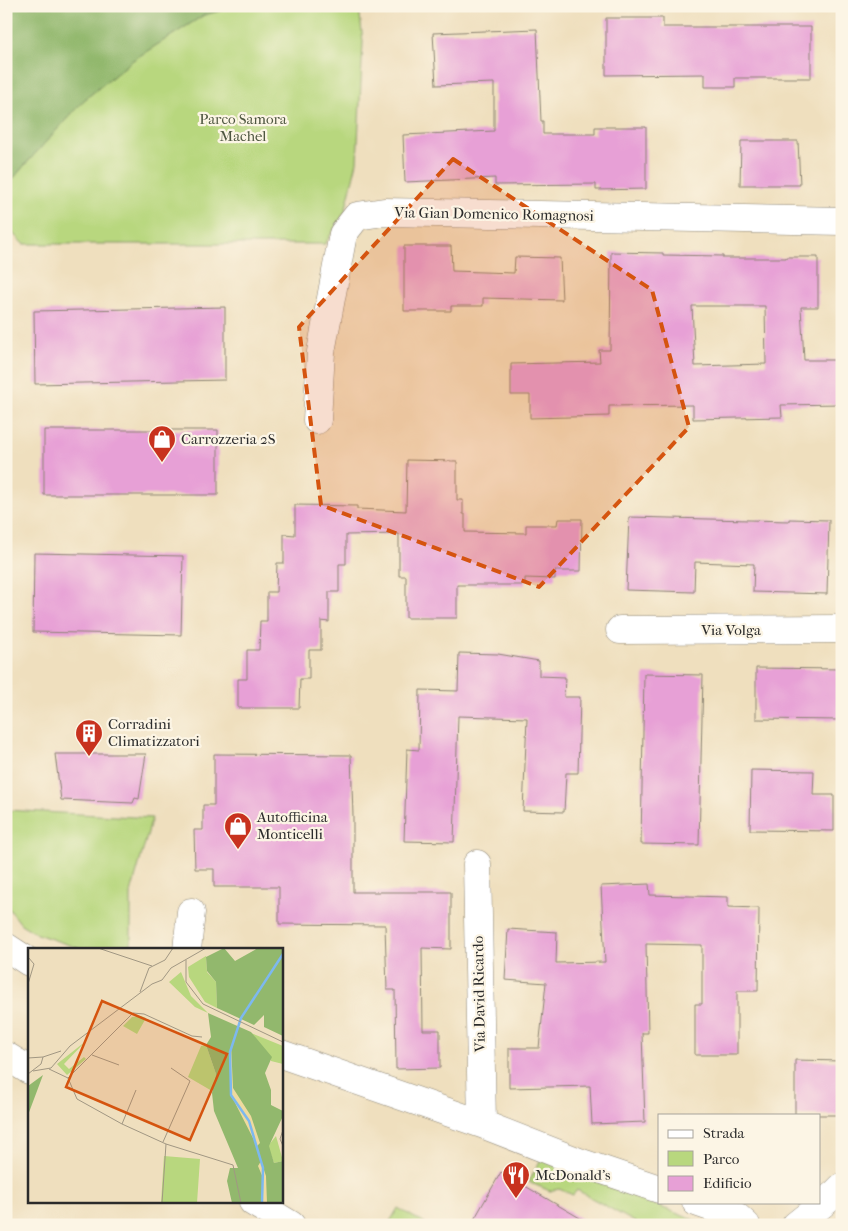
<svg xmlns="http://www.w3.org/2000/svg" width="848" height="1231" font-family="'IM FELL French Canon',serif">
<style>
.green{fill:#b8d77e;stroke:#728154}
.forest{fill:#92b86d;stroke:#5e724c}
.building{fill:#e7a0d6;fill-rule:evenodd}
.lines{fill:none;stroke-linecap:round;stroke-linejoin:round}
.minor-casing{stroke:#8d8574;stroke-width:29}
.primary-casing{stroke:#8d8574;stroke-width:29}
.minor{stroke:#fff;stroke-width:28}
.primary{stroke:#fff;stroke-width:28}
.marked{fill:#d5540f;fill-opacity:0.2;stroke:#d5540f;stroke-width:4;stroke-dasharray:10 6;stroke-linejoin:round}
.labels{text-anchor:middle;stroke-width:4.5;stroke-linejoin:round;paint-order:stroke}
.park-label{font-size:15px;fill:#4e5640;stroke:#fcf5e5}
.street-label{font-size:15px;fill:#2b2b2b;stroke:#fcf5e5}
.poi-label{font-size:15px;fill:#2b2b2b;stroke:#fcf5e5;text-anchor:start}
.inset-river{fill:none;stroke:#7db8ef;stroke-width:2.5}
.inset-road{fill:none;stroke:#a19783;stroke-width:1}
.view{fill:#d5540f;fill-opacity:0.15;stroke:#d5540f;stroke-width:2.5}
.inset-edge{fill:none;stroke:#2b2b2b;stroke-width:2.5}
</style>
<rect width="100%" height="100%" fill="#fcf5e5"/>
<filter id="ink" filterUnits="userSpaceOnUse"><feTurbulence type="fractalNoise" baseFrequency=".02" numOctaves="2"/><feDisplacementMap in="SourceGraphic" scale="10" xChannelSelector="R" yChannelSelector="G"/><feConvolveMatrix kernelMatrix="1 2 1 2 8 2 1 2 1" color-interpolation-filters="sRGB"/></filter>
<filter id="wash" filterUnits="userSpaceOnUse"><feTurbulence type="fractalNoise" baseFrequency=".0096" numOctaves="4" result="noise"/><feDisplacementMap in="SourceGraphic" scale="20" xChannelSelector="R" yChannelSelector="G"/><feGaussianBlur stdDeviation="1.12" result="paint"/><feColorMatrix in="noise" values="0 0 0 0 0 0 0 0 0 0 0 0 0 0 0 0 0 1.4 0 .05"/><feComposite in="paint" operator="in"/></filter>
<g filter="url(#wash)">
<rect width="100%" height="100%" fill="#efdfbe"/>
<path class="green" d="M 238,6 L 359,6 L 363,42 L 357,162 L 345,212 L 325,244 L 23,244 L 6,226 L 6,187 L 23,167 L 84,100 L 133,60 L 204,15 Z
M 6,810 L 152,818 L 131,893 L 131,950 L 84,950 L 37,934 L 21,924 L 6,905 Z
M 541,1159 L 552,1164 L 706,1225 L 640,1225 L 577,1190 L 573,1195 L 559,1189 L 550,1191 L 529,1182 Z
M 398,1208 L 427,1225 L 388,1225 Z"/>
<path class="forest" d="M 6,6 L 238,6 L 204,15 L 133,60 L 84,100 L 23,167 L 6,187 Z"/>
<g id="blocks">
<path class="building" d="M 606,18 L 663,18 L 663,27 L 811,27 L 811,78 L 735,78 L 735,87 L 705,87 L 705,74 L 606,75 Z
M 537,29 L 541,121 L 543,121 L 543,134 L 595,134 L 595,127 L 646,127 L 646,189 L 596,190 L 596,184 L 495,185 L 495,178 L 405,182 L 403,135 L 494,131 L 494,83 L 436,85 L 433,33 Z
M 741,141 L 798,141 L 800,185 L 740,185 Z
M 404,246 L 451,246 L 452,271 L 514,273 L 515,257 L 560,258 L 562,300 L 483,298 L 483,306 L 451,306 L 451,311 L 404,311 Z
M 611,252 L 663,253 L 663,255 L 723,256 L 723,258 L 786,258 L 786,257 L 818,257 L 818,307 L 801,307 L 804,360 L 842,360 L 842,404 L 781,405 L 782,417 L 693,419 L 693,405 L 609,406 L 609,416 L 530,418 L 530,395 L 511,395 L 511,364 L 600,362 L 599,350 L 610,350 ZM 692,306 L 765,306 L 766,364 L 695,366 Z
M 225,307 L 225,380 L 35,384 L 34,311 Z
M 44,430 L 218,430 L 218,495 L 44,495 Z
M 407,460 L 457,461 L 457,500 L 463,500 L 463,514 L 465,514 L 465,532 L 526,533 L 526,525 L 557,525 L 558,519 L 582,519 L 581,571 L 555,571 L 555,579 L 525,578 L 525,585 L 457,585 L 457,618 L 406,618 L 406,576 L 399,576 L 399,534 L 346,535 L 346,564 L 339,564 L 339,592 L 329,592 L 329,622 L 321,621 L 321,650 L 309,650 L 309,679 L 300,679 L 299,708 L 238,708 L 238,679 L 247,679 L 247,650 L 259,650 L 260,621 L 267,621 L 267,592 L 276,592 L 277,563 L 284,563 L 284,534 L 295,535 L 295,505 L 357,506 L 357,509 L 406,511 Z
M 629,517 L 789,521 L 789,519 L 829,520 L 827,594 L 753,592 L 754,564 L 695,562 L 694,592 L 626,590 Z
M 34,553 L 183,556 L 181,635 L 33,632 Z
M 459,653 L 498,654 L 539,661 L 539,676 L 565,677 L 564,697 L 580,697 L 578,773 L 566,773 L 564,812 L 523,811 L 527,718 L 458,716 L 454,842 L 404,841 L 407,749 L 419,750 L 420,690 L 458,691 Z
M 756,668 L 842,669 L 842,720 L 756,719 Z
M 644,674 L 703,675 L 699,845 L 641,844 Z
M 55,754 L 146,754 L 139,799 L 135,798 L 133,803 L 61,800 Z
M 214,754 L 351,755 L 353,816 L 353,892 L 451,892 L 451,949 L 422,948 L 423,1030 L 440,1030 L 440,1068 L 396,1069 L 395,990 L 387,990 L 385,925 L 279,924 L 279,887 L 214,887 L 214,869 L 195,869 L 194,830 L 203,830 L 203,805 L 214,805 Z
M 751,770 L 814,771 L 813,795 L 834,795 L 834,831 L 750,830 Z
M 649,884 L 650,895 L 728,897 L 728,907 L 759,908 L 758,991 L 737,991 L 737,1055 L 695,1055 L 695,1004 L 702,1004 L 702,945 L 646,944 L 648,1033 L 642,1033 L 645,1122 L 592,1124 L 590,1086 L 509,1088 L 509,1048 L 539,1048 L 546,983 L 505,980 L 508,929 L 557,932 L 556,963 L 605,962 L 601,886 Z
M 795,1060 L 842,1061 L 842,1115 L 795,1115 Z
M 501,1172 L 592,1225 L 471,1225 Z"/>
</g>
</g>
<g filter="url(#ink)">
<use href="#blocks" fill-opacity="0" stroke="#8d8574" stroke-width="1"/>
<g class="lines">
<g class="minor-casing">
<path id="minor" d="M 317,420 L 321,352 L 343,234 L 357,216 L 384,212 L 842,221
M 620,630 L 842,629
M 477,864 L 482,1124
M 6,947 L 29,962
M 187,950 L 191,912
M 281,1054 L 482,1124 L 579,1162 L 659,1189
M 696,1202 L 736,1216 L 746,1225
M 796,1225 L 836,1193 L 842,1187"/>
</g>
<g class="primary-casing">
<path id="primary" d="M 6,1056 L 29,1070
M 253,1202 L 291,1225"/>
</g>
<use href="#minor" class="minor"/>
<use href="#primary" class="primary"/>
</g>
</g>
<path class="marked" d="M 453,159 L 652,290 L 689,427 L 539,587 L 321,505 L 299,327 Z"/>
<defs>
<g id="shop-pin" transform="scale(1.4375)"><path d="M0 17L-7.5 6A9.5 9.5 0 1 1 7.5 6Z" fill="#c8321e" stroke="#fcf5e5"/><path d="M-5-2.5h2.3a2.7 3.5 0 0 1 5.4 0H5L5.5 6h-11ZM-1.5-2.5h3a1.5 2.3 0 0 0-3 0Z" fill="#fff"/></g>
<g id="building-pin" transform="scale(1.4375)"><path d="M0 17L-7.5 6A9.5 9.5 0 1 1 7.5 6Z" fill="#c8321e" stroke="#fcf5e5"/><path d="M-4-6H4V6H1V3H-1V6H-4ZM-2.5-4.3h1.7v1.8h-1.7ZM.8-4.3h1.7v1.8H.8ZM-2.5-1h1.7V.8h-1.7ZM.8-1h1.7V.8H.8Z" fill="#fff"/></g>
<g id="restaurant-pin" transform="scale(1.4375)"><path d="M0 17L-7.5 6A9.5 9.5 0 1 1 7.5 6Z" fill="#c8321e" stroke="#fcf5e5"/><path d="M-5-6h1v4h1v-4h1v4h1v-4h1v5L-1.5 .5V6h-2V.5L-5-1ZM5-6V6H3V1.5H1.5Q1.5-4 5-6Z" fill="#fff"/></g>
</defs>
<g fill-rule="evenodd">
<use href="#shop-pin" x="162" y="439"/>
<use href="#building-pin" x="89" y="733"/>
<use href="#shop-pin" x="238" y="826"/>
<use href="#restaurant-pin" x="516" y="1175"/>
</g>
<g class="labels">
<g class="park-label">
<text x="243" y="124">Parco Samora<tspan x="243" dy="17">Machel</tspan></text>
</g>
<g class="street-label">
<text transform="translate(494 214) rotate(1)" y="5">Via Gian Domenico Romagnosi</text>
<text x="731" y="635">Via Volga</text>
<text transform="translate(479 994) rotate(-91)" y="5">Via David Ricardo</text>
</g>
<g class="poi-label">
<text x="181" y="444">Carrozzeria 2S</text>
<text x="108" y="729">Corradini<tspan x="108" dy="17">Climatizzatori</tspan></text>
<text x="257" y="822">Autofficina<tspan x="257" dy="17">Monticelli</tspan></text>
<text x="535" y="1180">McDonald's</text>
</g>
</g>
<g transform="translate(28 948)">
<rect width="255" height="255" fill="#efdfbe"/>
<path d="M 178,8 L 179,24 L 188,34 L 189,60 L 177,54 L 161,29 L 160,19 ZM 153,24 L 163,48 L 180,65 L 167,59 L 141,34 ZM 113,68 L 118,70 L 109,86 L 95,78 L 104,69 ZM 223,85 L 255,98 L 255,116 L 243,113 L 243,109 ZM 58,93 L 36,116 L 41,121 L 56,109 L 58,111 L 39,127 L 29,116 ZM 178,97 L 188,126 L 184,143 L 160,129 L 173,98 ZM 248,188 L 255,213 L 246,215 L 240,198 ZM 136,208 L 172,211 L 169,255 L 133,255 Z" fill="#b8d77e"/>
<path d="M 196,0 L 207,13 L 230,0 L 255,0 L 255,88 L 236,79 L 236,67 L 226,77 L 189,60 L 188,34 L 179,23 L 178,9 ZM 180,65 L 223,84 L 244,109 L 237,125 L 243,142 L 243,157 L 255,163 L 255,168 L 241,198 L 246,215 L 255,213 L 255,255 L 204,255 L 199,233 L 202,220 L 210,220 L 186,163 L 184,145 L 188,126 L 178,97 L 183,89 ZM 15,127 L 0,167 L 0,138 Z" fill="#92b86d"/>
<path d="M 203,96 L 205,140 L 223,168 L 232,195 L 229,198 L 203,147 ZM 233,213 L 238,228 L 239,255 L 234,255 L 235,230 L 230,218 Z" fill="#eeda9e"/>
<path class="inset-river" d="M 234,255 L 235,220 L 221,173 L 203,147 L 202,104 L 213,70 L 255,6"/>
<path class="inset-road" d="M 70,0 L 124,18M 0,9 L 6,16 L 0,36M 158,12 L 158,34 L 175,56 L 255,94M 112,44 L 121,20 L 137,12 L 145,0M 64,107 L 91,117M 0,110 L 15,109M 21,121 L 40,130 L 49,151 L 94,176 L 138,196 L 205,217 L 213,255M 5,123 L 23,120 L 42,98 L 124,36 L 134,32 L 143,20 L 178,0M 0,126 L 13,116 L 15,109 L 33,103M 40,130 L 105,65 L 116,66 L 164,88 L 174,89M 94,176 L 108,142M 255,182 L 252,191 L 255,198M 135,194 L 162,133 L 143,120M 134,255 L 138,196"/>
<path class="view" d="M 74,53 L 199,106 L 162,192 L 38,139 Z"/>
<rect width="255" height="255" class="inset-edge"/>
</g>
<rect width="848" height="1231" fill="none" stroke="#fcf5e5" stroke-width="25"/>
<rect x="658" y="1114" width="162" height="90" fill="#fcf5e5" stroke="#a8a49b"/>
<rect x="668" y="1130" width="25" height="8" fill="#ffffff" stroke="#a8a49b"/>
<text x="703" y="1138" font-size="15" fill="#2b2b2b">Strada</text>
<rect x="668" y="1151" width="25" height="15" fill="#b8d77e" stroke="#a8a49b"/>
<text x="703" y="1164" font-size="15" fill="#2b2b2b">Parco</text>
<rect x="668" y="1176" width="25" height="15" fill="#e7a0d6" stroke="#a8a49b"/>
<text x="703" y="1188" font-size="15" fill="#2b2b2b">Edificio</text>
</svg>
